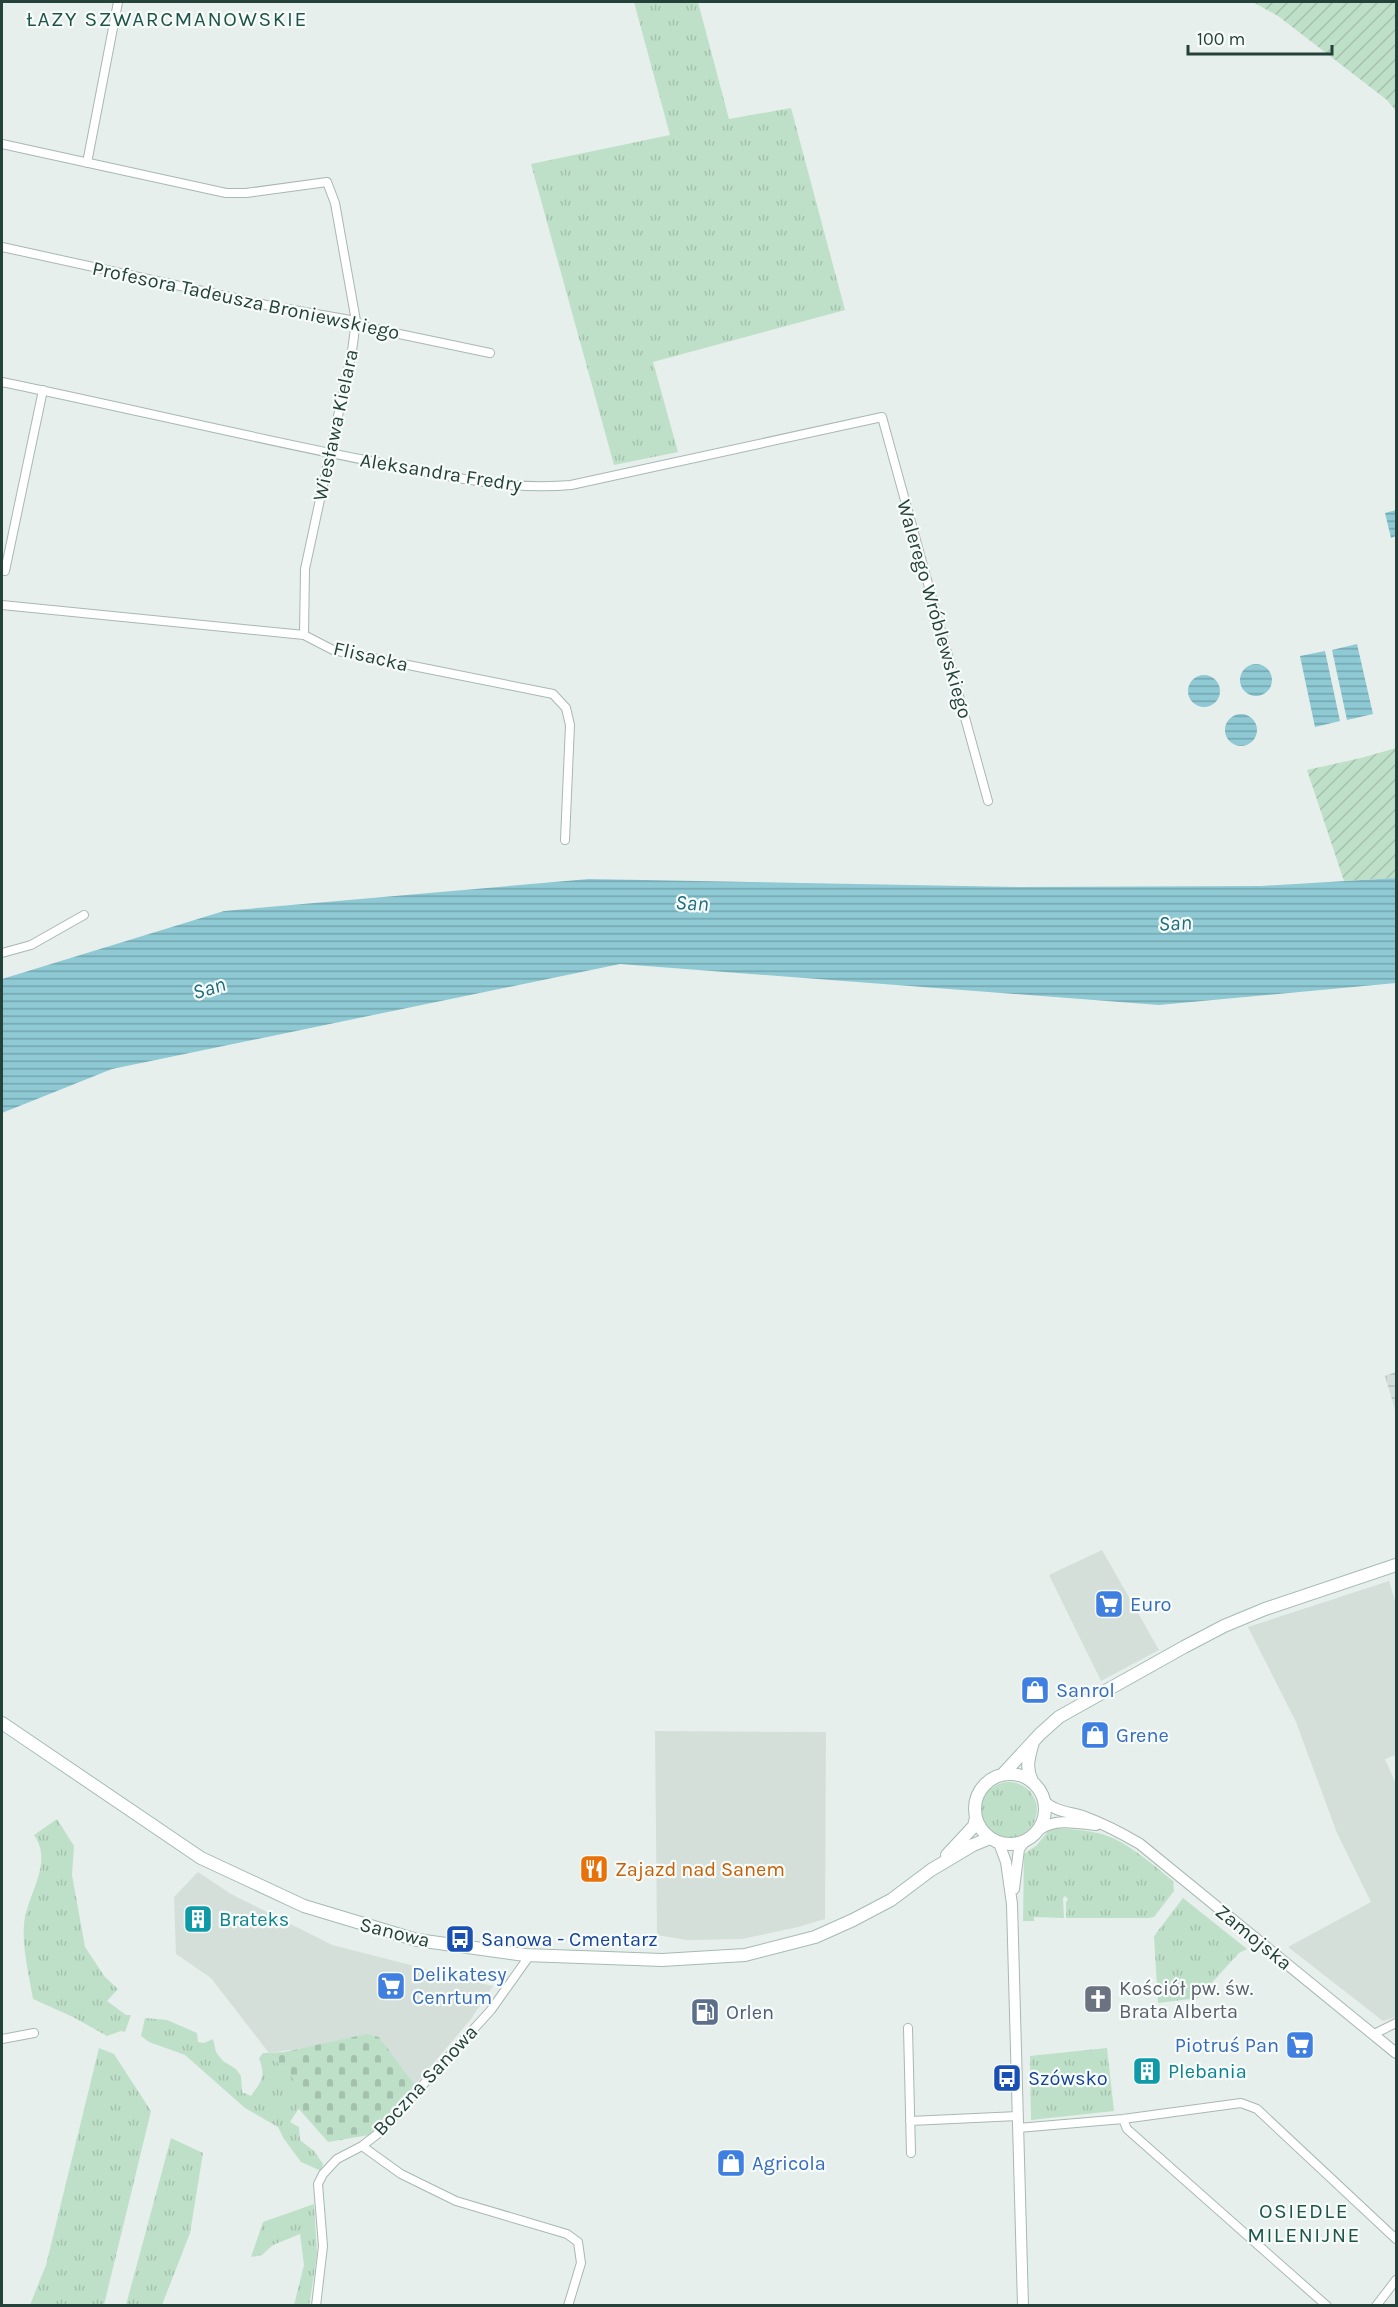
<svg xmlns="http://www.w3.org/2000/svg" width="1398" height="2307" font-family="Karla,sans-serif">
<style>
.built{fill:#d4dfda}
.industrial{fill:url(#industrial-grid)}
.grass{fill:url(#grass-tufts)}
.cemetery{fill:url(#cemetery-stones)}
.garden{fill:url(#garden-furrows)}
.water{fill:url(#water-rules)}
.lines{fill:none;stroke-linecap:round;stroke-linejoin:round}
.minor-casing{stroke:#a8b8b2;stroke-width:10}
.tertiary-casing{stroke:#a8b8b2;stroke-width:12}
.secondary-casing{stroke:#a4bbb3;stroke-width:14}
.minor{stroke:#fff;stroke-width:8}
.tertiary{stroke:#fff;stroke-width:10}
.secondary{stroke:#fff;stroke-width:12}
.labels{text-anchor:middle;stroke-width:4.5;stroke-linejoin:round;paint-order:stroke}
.street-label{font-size:20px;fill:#24423a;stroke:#f7fbf9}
.shop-label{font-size:20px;fill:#366cbe;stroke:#f7fbf9;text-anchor:start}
.food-label{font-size:20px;fill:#c56008;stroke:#f7fbf9;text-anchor:start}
.culture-label{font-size:20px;fill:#0d838f;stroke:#f7fbf9;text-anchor:start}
.transit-label{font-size:20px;fill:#164399;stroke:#f7fbf9;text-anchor:start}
.worship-label{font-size:20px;fill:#5b616d;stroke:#f7fbf9;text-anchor:start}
.service-label{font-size:20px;fill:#4e5e75;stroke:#f7fbf9;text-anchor:start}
.neighbourhood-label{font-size:21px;letter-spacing:1.5px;fill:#1f5548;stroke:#f7fbf9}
.water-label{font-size:21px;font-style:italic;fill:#1c6f80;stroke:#f7fbf9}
</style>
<defs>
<pattern id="industrial-grid" width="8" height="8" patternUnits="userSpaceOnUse" patternTransform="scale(1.5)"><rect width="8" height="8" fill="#d4dfda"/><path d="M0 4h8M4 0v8" fill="none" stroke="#b6c1bc"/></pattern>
<pattern id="grass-tufts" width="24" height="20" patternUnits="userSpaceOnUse" patternTransform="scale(1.5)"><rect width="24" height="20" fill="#bfe0c8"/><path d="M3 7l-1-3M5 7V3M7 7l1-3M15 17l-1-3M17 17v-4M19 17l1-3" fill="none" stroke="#a4c1ad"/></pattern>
<pattern id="cemetery-stones" width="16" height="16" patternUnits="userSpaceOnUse" patternTransform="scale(1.5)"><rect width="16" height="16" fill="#bfe0c8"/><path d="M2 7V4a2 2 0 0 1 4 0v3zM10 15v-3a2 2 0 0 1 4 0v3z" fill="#a4c1ad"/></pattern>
<pattern id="garden-furrows" width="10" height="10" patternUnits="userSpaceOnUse" patternTransform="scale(1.5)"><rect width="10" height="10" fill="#bfe0c8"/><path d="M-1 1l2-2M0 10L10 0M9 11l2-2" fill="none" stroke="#a4c1ad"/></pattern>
<pattern id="water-rules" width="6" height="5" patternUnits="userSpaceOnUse" patternTransform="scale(1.5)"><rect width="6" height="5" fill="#8ec9d4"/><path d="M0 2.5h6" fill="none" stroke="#74a5ad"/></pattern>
</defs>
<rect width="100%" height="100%" fill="#e6efeb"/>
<path class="built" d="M 1102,1550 L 1159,1650 L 1101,1681 L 1049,1575 Z
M 1389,1581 L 1396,1604 L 1396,1755 L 1385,1759 L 1396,1784 L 1396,2017 L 1383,2021 L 1288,1947 L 1371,1902 L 1337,1833 L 1296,1722 L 1248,1627 Z
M 655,1731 L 826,1732 L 825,1919 L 798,1927 L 742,1939 L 687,1940 L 657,1935 Z
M 198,1872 L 231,1894 L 332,1945 L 493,1986 L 471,2019 L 415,2085 L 379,2037 L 269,2053 L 211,1978 L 176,1954 L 174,1897 Z"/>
<path class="industrial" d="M 1396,1372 L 1396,1413 L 1385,1376 Z"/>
<path class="grass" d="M 634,2 L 698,2 L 729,119 L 791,108 L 845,310 L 653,362 L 678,452 L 614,465 L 531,164 L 670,135 Z
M981 1810a28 28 0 1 1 56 0a28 28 0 1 1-56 0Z
M 57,1819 L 74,1846 L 72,1875 L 85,1947 L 105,1977 L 118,1989 L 107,2001 L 126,2015 L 131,2015 L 125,2032 L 121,2031 L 107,2036 L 73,2017 L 33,1999 C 29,1975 22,1948 24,1924 C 27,1894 54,1863 34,1835 Z
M 1055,1828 C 1070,1829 1086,1830 1102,1834 C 1128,1842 1152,1864 1173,1881 L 1174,1891 L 1154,1917 L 1149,1918 L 1066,1918 L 1066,1902 L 1068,1899 L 1065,1896 L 1063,1898 L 1064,1918 L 1034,1917 L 1034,1921 L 1023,1921 L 1024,1854 L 1037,1845 L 1048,1831 Z
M 1183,1898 L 1247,1949 L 1239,1953 L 1198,1998 L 1158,2003 L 1154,1936 Z
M 145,2018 L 167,2020 L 197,2033 L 198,2042 L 204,2043 L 213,2039 L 216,2052 L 223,2061 L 236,2069 L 241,2076 L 242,2092 L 251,2096 C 262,2080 266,2077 259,2058 L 263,2053 L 269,2053 L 308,2094 L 290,2122 L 299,2127 L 300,2140 L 314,2151 L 323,2164 L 321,2171 L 301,2162 L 284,2139 L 278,2127 L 245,2108 L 185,2055 L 149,2042 L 141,2036 Z
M 99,2048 L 114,2054 L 151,2111 L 104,2305 L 30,2305 L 46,2265 Z
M 1107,2048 L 1114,2111 L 1031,2120 L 1030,2056 Z
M 171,2138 L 203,2153 L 190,2233 L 162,2305 L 126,2305 Z
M 314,2204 L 317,2254 L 310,2301 L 309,2305 L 294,2305 L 304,2265 L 300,2234 L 273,2245 L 262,2255 L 251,2257 L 263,2222 Z"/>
<path class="cemetery" d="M 367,2034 L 379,2037 L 415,2085 L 369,2135 L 328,2142 L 298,2108 L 307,2094 L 269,2053 L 284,2052 Z"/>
<path class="garden" d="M 1253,2 L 1396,2 L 1396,111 L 1387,100 L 1278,16 Z
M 1396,748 L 1396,878 L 1344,881 L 1307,770 L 1361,758 Z"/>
<path class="water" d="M 1396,510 L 1396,536 L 1391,538 L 1385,513 Z
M 1357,644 L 1373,714 L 1347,720 L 1332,650 Z
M 1325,651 L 1340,721 L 1315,727 L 1300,656 Z
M1240 680a16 16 0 1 1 32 0a16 16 0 1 1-32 0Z
M1188 691a16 16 0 1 1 32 0a16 16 0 1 1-32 0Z
M1225 730a16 16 0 1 1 32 0a16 16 0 1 1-32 0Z
M 1396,878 L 1396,983 L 1159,1005 L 620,964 L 112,1069 L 2,1113 L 2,979 L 224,911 L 589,879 L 1020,887 L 1261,886 Z"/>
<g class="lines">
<g class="minor-casing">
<path id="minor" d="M 2,144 L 226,193 L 246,193 L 327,182 L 335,203 L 356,321 L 352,351 L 305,569 L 304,635
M 87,163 L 118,2
M 2,247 L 271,306 L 356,321 L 361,326 L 490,353
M 2,382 C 123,407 244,436 365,460 C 433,473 501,491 571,485 L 882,417 L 988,801
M 5,571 L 43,390
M 2,605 L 304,635 L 333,650 L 553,694 L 566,708 L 570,725 L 565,840
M 2,953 L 31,945 L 84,915
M 908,2028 L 911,2153
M 1374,2034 L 1396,2023
M 2,2039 L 34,2033
M 1123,2119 L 1127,2129 L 1327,2306
M 910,2121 L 1018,2116
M 1018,2128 L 1123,2119 L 1241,2103 L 1257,2109 L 1396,2239
M 362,2146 L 401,2174 L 456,2201 L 567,2234 L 578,2242 L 581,2263 L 568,2306
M 316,2306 L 323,2246 L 318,2184 L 323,2174 L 337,2159 L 362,2146 L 380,2132 L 491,2010 L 530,1955
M 1376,2306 L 1396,2280"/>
</g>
<g class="tertiary-casing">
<path id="tertiary" d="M 1045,1802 C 1056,1812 1071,1812 1085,1817 C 1104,1824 1123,1834 1140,1844 L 1396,2053
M 1040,1829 C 1057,1818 1076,1823 1096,1825
M 999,1843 L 1006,1862 L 1012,1904 L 1023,2306
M 1014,1889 L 1019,1849 L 1024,1842"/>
</g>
<g class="secondary-casing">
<path id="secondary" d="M 2,1723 L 201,1858 L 304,1906 L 417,1940 L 525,1955 L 662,1960 L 745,1955 L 815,1937 L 853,1920 L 891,1900 L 931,1870 L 973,1845 L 990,1838
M975 1809a35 35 0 1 1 70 0a35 35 0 1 1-70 0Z
M 1003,1774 L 1040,1734 L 1059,1717 L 1184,1647 L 1224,1626 L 1265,1609 L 1396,1565
M 1032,1781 C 1025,1767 1029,1757 1033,1742
M 947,1855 L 974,1826 L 976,1818"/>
</g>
<use href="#minor" class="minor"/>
<use href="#tertiary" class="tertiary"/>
<use href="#secondary" class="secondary"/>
</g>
<defs>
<g id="supermarket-square" transform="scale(1.5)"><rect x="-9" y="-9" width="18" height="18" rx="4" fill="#3f7fe0" stroke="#f7fbf9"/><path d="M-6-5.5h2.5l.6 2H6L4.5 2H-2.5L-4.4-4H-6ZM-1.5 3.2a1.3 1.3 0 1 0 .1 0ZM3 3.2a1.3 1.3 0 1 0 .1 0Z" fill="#fff"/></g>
<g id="shop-square" transform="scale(1.5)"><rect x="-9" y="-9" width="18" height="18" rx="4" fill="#3f7fe0" stroke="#f7fbf9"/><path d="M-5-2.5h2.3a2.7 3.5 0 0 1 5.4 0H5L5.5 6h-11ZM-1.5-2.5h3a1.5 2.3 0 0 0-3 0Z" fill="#fff"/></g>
<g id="restaurant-square" transform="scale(1.5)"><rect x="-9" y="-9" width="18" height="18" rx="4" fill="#e8710a" stroke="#f7fbf9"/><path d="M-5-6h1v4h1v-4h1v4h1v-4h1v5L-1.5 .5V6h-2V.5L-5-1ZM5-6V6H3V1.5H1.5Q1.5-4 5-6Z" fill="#fff"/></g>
<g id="building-square" transform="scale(1.5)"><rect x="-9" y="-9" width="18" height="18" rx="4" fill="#0f9aa8" stroke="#f7fbf9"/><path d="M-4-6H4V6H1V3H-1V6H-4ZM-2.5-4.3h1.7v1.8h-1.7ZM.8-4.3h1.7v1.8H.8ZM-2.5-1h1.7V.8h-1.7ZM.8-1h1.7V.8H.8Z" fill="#fff"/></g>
<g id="bus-square" transform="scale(1.5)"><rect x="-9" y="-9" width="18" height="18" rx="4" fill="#1a4fb4" stroke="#f7fbf9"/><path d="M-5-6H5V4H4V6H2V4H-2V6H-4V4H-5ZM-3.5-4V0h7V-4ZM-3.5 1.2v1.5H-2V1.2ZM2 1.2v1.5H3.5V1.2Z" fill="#fff"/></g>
<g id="church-square" transform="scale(1.5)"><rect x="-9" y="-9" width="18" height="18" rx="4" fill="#6b7280" stroke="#f7fbf9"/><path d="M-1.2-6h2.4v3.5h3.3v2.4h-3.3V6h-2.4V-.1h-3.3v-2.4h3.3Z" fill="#fff"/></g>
<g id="fuel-square" transform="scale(1.5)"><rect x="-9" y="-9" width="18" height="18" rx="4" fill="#5c6f8a" stroke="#f7fbf9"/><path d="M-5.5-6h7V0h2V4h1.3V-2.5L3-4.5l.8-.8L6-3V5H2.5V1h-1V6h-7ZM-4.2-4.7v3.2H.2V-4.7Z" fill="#fff"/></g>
</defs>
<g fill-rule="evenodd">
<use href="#supermarket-square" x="1109" y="1604"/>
<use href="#shop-square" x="1035" y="1690"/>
<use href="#shop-square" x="1095" y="1735"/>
<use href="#restaurant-square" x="594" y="1869"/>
<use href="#building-square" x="198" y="1919"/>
<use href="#bus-square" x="460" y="1939"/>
<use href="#supermarket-square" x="391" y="1986"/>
<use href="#church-square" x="1098" y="1999"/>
<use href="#fuel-square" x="705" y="2012"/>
<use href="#supermarket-square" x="1300" y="2045"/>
<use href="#building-square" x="1147" y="2071"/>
<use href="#bus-square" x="1007" y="2078"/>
<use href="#shop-square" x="731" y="2163"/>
</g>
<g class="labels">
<g class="street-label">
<text transform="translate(246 300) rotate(12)" y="7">Profesora Tadeusza Broniewskiego</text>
<text transform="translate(335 425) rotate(-78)" y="7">Wiesława Kielara</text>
<text transform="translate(441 472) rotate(9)" y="7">Aleksandra Fredry</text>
<text transform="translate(935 609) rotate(74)" y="7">Walerego Wróblewskiego</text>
<text transform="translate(371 656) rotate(13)" y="7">Flisacka</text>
<text transform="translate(395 1932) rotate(14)" y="7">Sanowa</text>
<text transform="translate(1254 1937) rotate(39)" y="7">Zamojska</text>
<text transform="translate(425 2080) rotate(-47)" y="7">Boczna Sanowa</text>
</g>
<g class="shop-label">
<text x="1130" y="1611">Euro</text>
<text x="1056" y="1697">Sanrol</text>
<text x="1116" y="1742">Grene</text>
<text x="412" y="1981">Delikatesy<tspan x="412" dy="23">Cenrtum</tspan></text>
<text x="1279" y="2052" text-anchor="end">Piotruś Pan</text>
<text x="752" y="2170">Agricola</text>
</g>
<g class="food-label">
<text x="615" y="1876">Zajazd nad Sanem</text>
</g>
<g class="culture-label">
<text x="219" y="1926">Brateks</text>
<text x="1168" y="2078">Plebania</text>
</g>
<g class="transit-label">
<text x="481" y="1946">Sanowa - Cmentarz</text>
<text x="1028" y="2085">Szówsko</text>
</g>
<g class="worship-label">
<text x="1119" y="1995">Kościół pw. św.<tspan x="1119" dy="23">Brata Alberta</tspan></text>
</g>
<g class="service-label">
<text x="726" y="2019">Orlen</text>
</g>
<g class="neighbourhood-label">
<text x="167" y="26">ŁAZY SZWARCMANOWSKIE</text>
<text x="1304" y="2218">OSIEDLE<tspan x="1304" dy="24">MILENIJNE</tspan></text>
</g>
<g class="water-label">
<text transform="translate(692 903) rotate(3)" y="7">San</text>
<text transform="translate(1175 923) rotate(-3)" y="7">San</text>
<text transform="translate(209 988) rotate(-17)" y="7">San</text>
</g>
</g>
<rect width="1398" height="2307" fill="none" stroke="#24423a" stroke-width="6"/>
<path d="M1188 45v9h144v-9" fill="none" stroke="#24423a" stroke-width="3"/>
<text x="1197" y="45" font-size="18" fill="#24423a" stroke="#f7fbf9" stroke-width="4.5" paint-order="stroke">100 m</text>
</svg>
